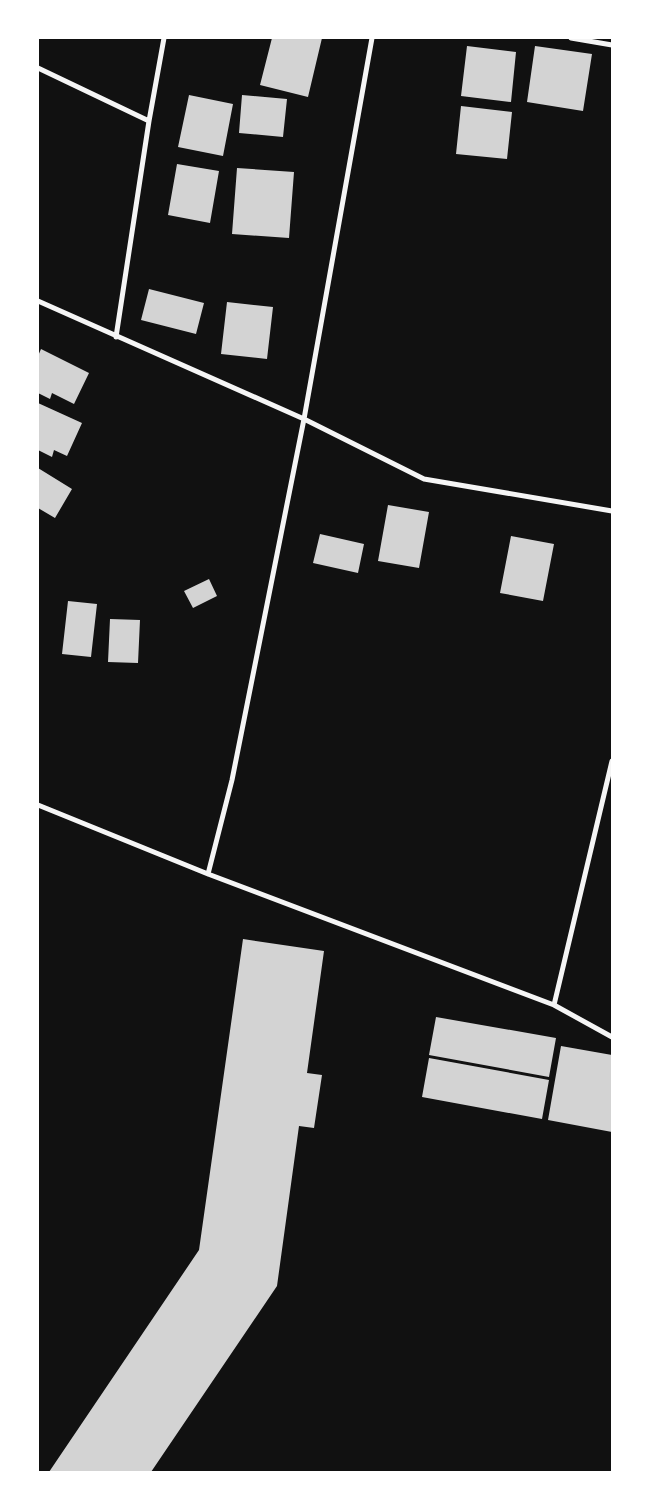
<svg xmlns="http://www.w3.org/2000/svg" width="650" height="1510" font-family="Arial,sans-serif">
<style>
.building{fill:#d3d3d3}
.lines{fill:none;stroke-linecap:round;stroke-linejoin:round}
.minor{stroke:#f5f5f5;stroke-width:5}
</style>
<rect width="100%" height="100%" fill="#111"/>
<path class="building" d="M 272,38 L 322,38 L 308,97 L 260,85 Z
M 467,46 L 516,52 L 511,102 L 461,96 Z
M 535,46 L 592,54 L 583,111 L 527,102 Z
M 189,95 L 233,104 L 223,156 L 178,147 Z
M 242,95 L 287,99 L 283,137 L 239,133 Z
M 461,106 L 512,112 L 507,159 L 456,154 Z
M 177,164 L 219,171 L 210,223 L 168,215 Z
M 237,168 L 294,172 L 289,238 L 232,234 Z
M 149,289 L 204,303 L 196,334 L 141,320 Z
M 227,302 L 273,307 L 267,359 L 221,354 Z
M 41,349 L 89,373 L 74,404 L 52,393 L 50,399 L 38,393 L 38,356 Z
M 38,403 L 82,423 L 67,456 L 54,450 L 52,457 L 38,450 Z
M 38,468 L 72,489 L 55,518 L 38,508 Z
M 388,505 L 429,512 L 419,568 L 378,561 Z
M 320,534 L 364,544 L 358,573 L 313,563 Z
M 511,536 L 554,544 L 543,601 L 500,593 Z
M 209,579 L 217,596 L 193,608 L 184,591 Z
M 68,601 L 97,604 L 91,657 L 62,654 Z
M 110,619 L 140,620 L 138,663 L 108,662 Z
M 243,939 L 324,951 L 307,1073 L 322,1075 L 314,1128 L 299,1126 L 277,1286 L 151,1472 L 49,1472 L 199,1250 Z
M 436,1017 L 556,1038 L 549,1077 L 429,1055 Z
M 561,1046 L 612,1055 L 612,1132 L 548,1120 Z
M 429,1058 L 549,1080 L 542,1119 L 422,1097 Z"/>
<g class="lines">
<path class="minor" d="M 571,38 L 612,45
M 38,68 L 149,121
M 38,301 L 304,419 L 424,479 L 612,511
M 116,337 L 149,121 L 164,38
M 38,805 L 208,874 L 554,1005 L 612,1037
M 208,874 L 232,780 L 304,419 L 372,38
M 554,1005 L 612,761"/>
</g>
<rect width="650" height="1510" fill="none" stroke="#ffffff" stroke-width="78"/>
</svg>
